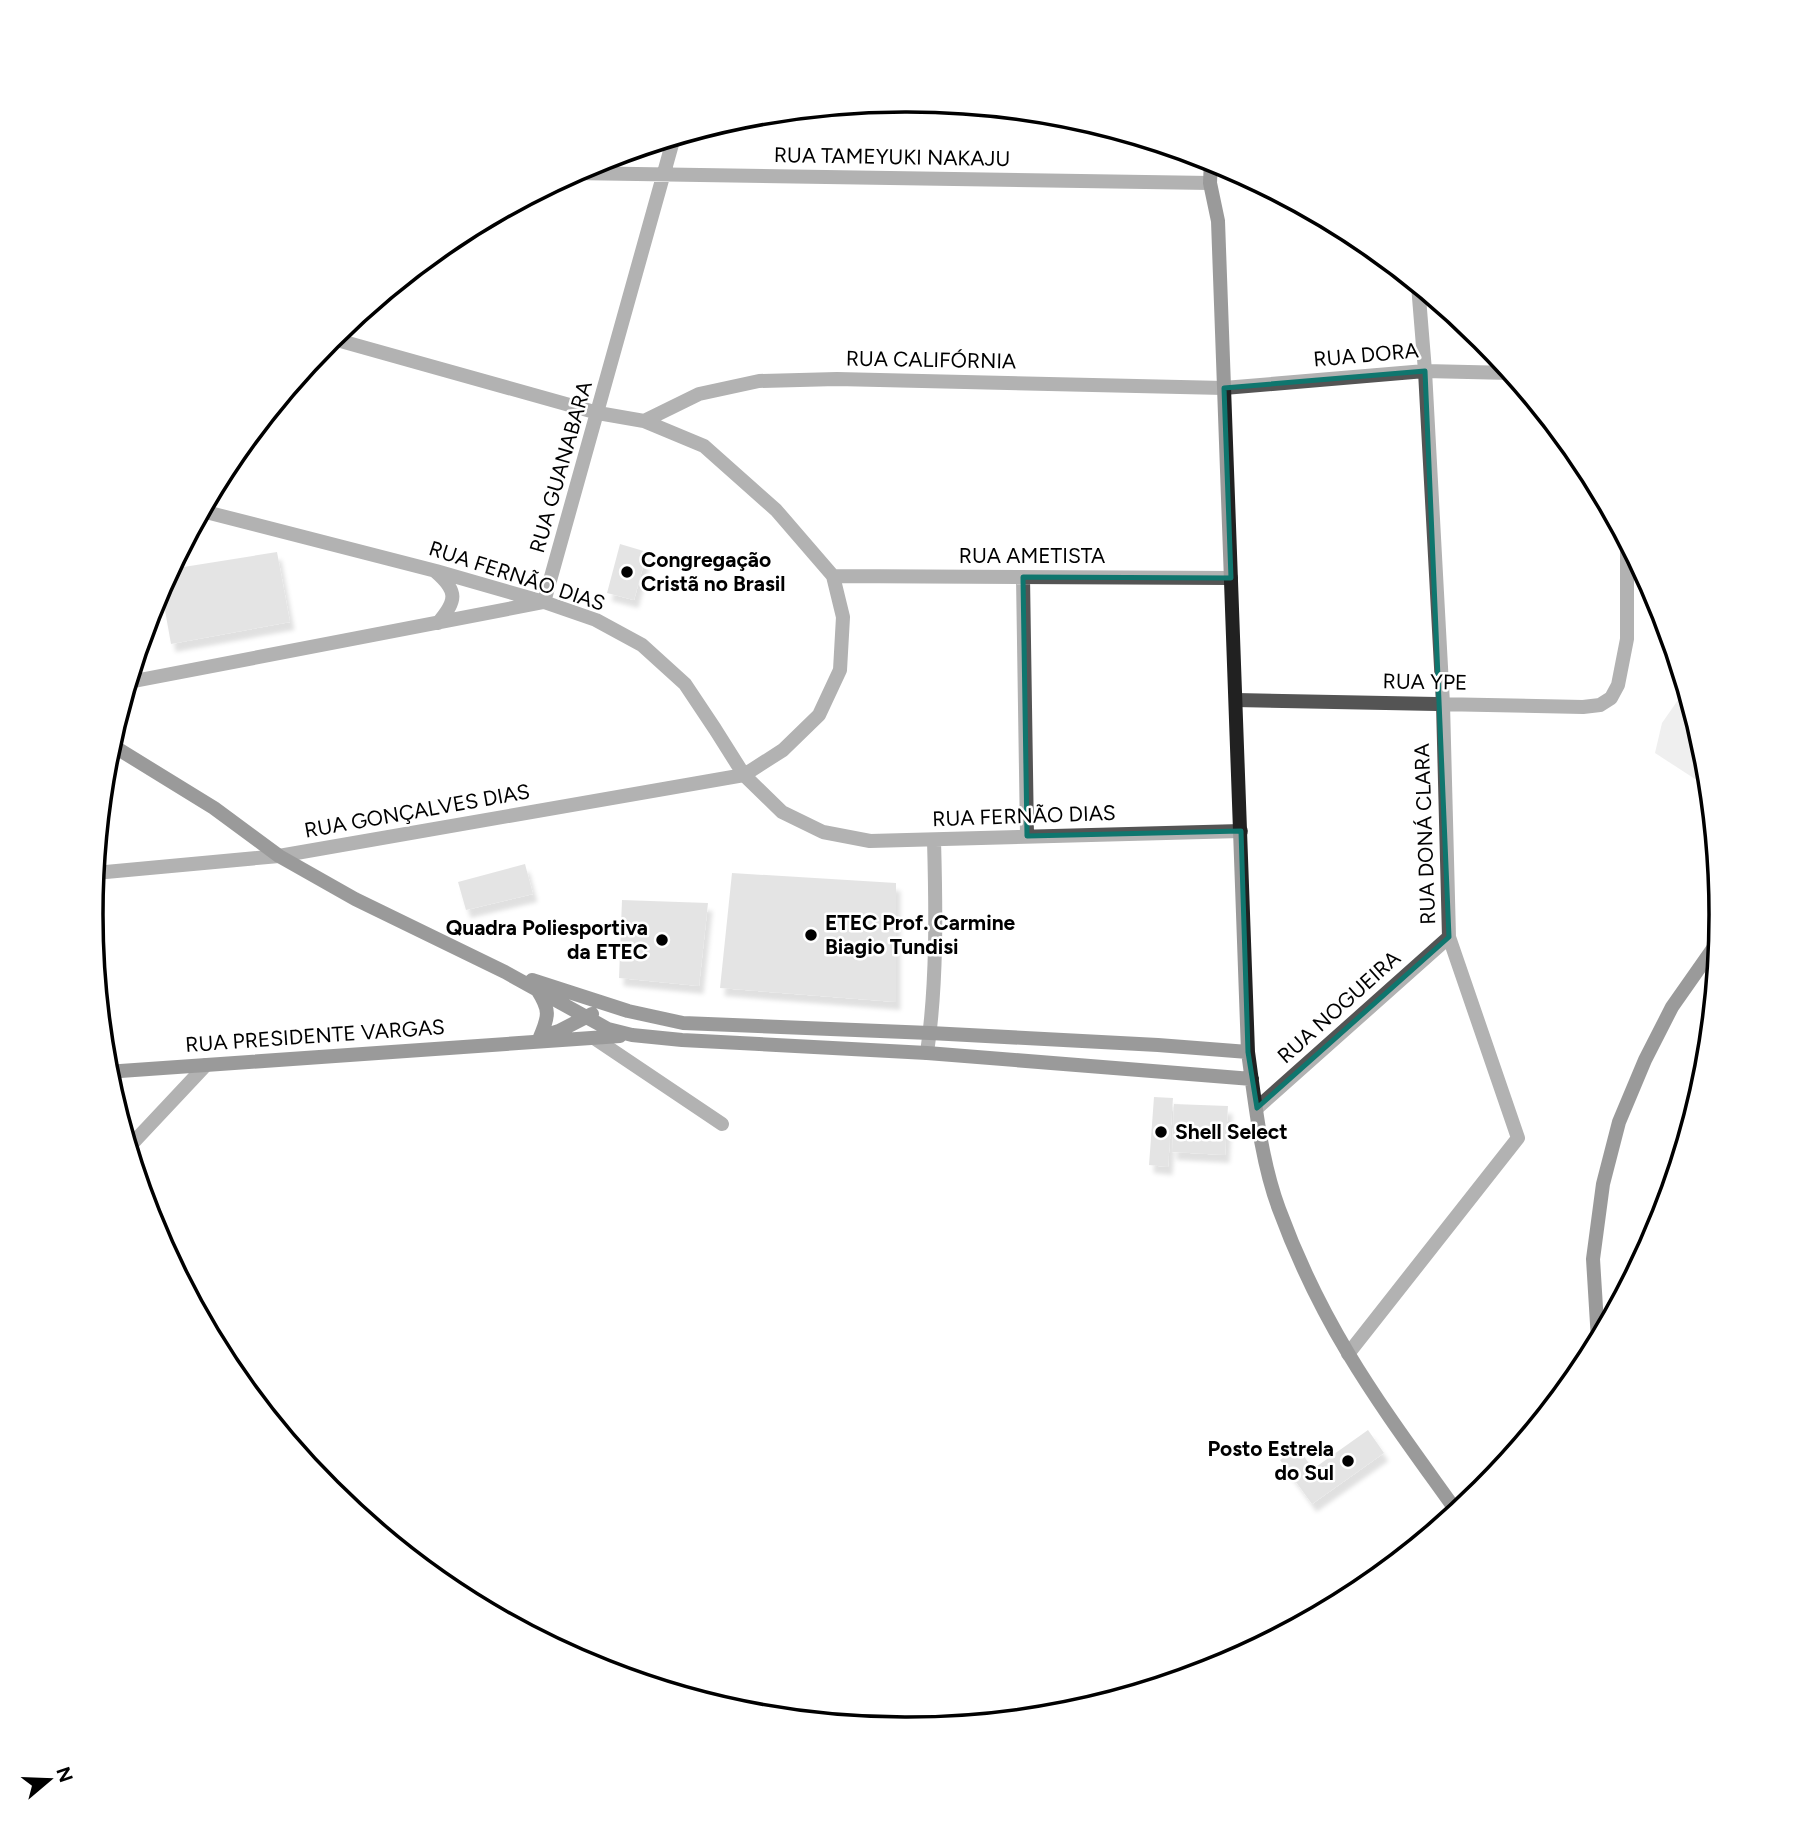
<svg xmlns="http://www.w3.org/2000/svg" width="1812" height="1829" font-family="Figtree,sans-serif">
<style>
.green{fill:#dbdbdb}
.building{fill:#c4c4c4;filter:url(#shadow)}
.lines{fill:none;stroke-linecap:round;stroke-linejoin:round}
.street{stroke:#545454;stroke-width:14}
.secondary{stroke:#212121;stroke-width:14}
.marked{fill:none;stroke:#0f766e;stroke-width:5;stroke-linejoin:round}
.poi-dot{fill:#000;stroke:#fff;stroke-width:2.5}
.labels{text-anchor:middle;stroke-width:5;stroke-linejoin:round;paint-order:stroke}
.street-label{font-size:21px;fill:#000;stroke:#fff}
.poi-label{font-size:21px;font-weight:bold;fill:#000;stroke:#fff;text-anchor:start}
.rim{fill:none;stroke:#000;stroke-width:3.5}
</style>
<defs>
<filter id="shadow"><feDropShadow dx="4.5" dy="8" stdDeviation="2" flood-color="#0004"/></filter>
</defs>
<rect width="100%" height="100%" fill="#fff"/>
<path class="green" d="M 1685,690 L 1705,756 L 1709,788 L 1655,753 L 1662,723 Z"/>
<path class="building" d="M 620,544 L 647,552 L 634,600 L 607,593 Z
M 277,552 L 290,622 L 171,644 L 161,588 L 171,569 Z
M 525,864 L 533,894 L 466,910 L 458,882 Z
M 732,873 L 896,883 L 896,1002 L 720,988 Z
M 622,900 L 708,903 L 699,986 L 619,978 Z
M 1154,1097 L 1173,1098 L 1168,1167 L 1149,1165 Z
M 1174,1104 L 1228,1106 L 1225,1155 L 1172,1152 Z
M 1368,1430 L 1384,1453 L 1312,1504 L 1280,1460 L 1298,1448 L 1313,1469 Z"/>
<g class="lines">
<path class="street" d="M 573,173 L 1210,183
M 644,421 L 699,394 L 759,381 L 837,379 L 1224,388 L 1425,371 L 1511,373
M 202,511 L 436,571 L 544,602 L 596,620 L 642,645 L 685,684 L 715,729 L 744,775 L 782,812 L 823,832 L 870,841 L 1241,831
M 436,572 C 458,591 457,601 438,623
M 833,576 L 1231,578
M 1023,577 L 1027,836
M 129,682 L 544,602 L 674,137
M 1236,700 L 1583,707 L 1600,705 L 1611,698 L 1618,685 L 1627,639 L 1627,543
M 95,873 L 279,856 L 744,775 L 783,750 L 819,715 L 840,670 L 843,617 L 833,576 L 776,510 L 704,446 L 644,421 L 598,413 L 330,338
M 594,1038 L 722,1124
M 927,1053 C 937,983 936,911 934,840
M 1257,1108 L 1449,937
M 129,1147 L 206,1065
M 1348,1354 L 1518,1138 L 1449,937 L 1443,704 L 1425,371 L 1418,285"/>
<path class="secondary" d="M 1211,159 L 1210,183 L 1218,221 L 1248,1052 C 1255,1102 1261,1161 1279,1209 C 1297,1258 1321,1308 1348,1353 C 1381,1408 1420,1460 1457,1512
M 110,744 L 214,808 L 279,856 L 355,899 L 505,972 L 608,1029 L 632,1035 L 682,1040 L 927,1053 L 1252,1079
M 532,980 L 628,1011 L 683,1023 L 930,1033 L 1158,1045 L 1248,1052
M 538,991 C 550,1010 549,1016 540,1037
M 544,1036 L 559,1031 L 592,1014
M 106,1072 L 620,1036
M 1598,1340 L 1593,1259 L 1603,1184 L 1619,1122 L 1645,1060 L 1672,1007 L 1719,940"/>
</g>
<path d="M0 0H1812V1829H0ZM 1425,371 L 1449,937 L 1257,1108 L 1248,1052 L 1241,831 L 1027,836 L 1023,577 L 1231,578 L 1224,388 Z" fill="#fff" fill-opacity=".55" fill-rule="evenodd"/>
<path class="marked" d="M 1425,371 L 1449,937 L 1257,1108 L 1248,1052 L 1241,831 L 1027,836 L 1023,577 L 1231,578 L 1224,388 Z"/>
<g class="poi-dot">
<circle cx="627" cy="572" r="7"/>
<circle cx="811" cy="935" r="7"/>
<circle cx="662" cy="940" r="7"/>
<circle cx="1161" cy="1132" r="7"/>
<circle cx="1348" cy="1461" r="7"/>
</g>
<g class="labels">
<g class="street-label">
<text transform="translate(892 157) rotate(1)" y="7">RUA TAMEYUKI NAKAJU</text>
<text transform="translate(1366 355) rotate(-5)" y="7">RUA DORA</text>
<text transform="translate(931 360) rotate(1)" y="7">RUA CALIFÓRNIA</text>
<text transform="translate(561 467) rotate(-74)" y="7">RUA GUANABARA</text>
<text x="1032" y="563">RUA AMETISTA</text>
<text transform="translate(517 576) rotate(18)" y="7">RUA FERNÃO DIAS</text>
<text transform="translate(1425 682) rotate(1)" y="7">RUA YPE</text>
<text transform="translate(417 811) rotate(-10)" y="7">RUA GONÇALVES DIAS</text>
<text transform="translate(1024 816) rotate(-2)" y="7">RUA FERNÃO DIAS</text>
<text transform="translate(1425 834) rotate(-92)" y="7">RUA DONÁ CLARA</text>
<text transform="translate(1339 1007) rotate(-42)" y="7">RUA NOGUEIRA</text>
<text transform="translate(315 1036) rotate(-4)" y="7">RUA PRESIDENTE VARGAS</text>
</g>
<g class="poi-label">
<text x="641" y="567">Congregação<tspan x="641" dy="24">Cristã no Brasil</tspan></text>
<text x="825" y="930">ETEC Prof. Carmine<tspan x="825" dy="24">Biagio Tundisi</tspan></text>
<text x="648" y="935" text-anchor="end">Quadra Poliesportiva<tspan x="648" dy="24">da ETEC</tspan></text>
<text x="1175" y="1139">Shell Select</text>
<text x="1334" y="1456" text-anchor="end">Posto Estrela<tspan x="1334" dy="24">do Sul</tspan></text>
</g>
</g>
<path d="M0 0H1812V1829H0ZM905 112H907A802 802 0 0 1 1709 914V915A802 802 0 0 1 907 1717H905A802 802 0 0 1 103 915V914A802 802 0 0 1 905 112Z" fill="#fff" fill-rule="evenodd"/>
<path class="rim" d="M905 112H907A802 802 0 0 1 1709 914V915A802 802 0 0 1 907 1717H905A802 802 0 0 1 103 915V914A802 802 0 0 1 905 112Z"/>
<g transform="translate(49 1780) rotate(71)" stroke="#ffffff" stroke-width="5" paint-order="stroke">
<path d="M0-5L12 26L0 18L-12 26Z" fill="#000000"/>
<text y="-10" font-size="19" font-weight="bold" text-anchor="middle" fill="#000000">N</text>
</g>
</svg>
